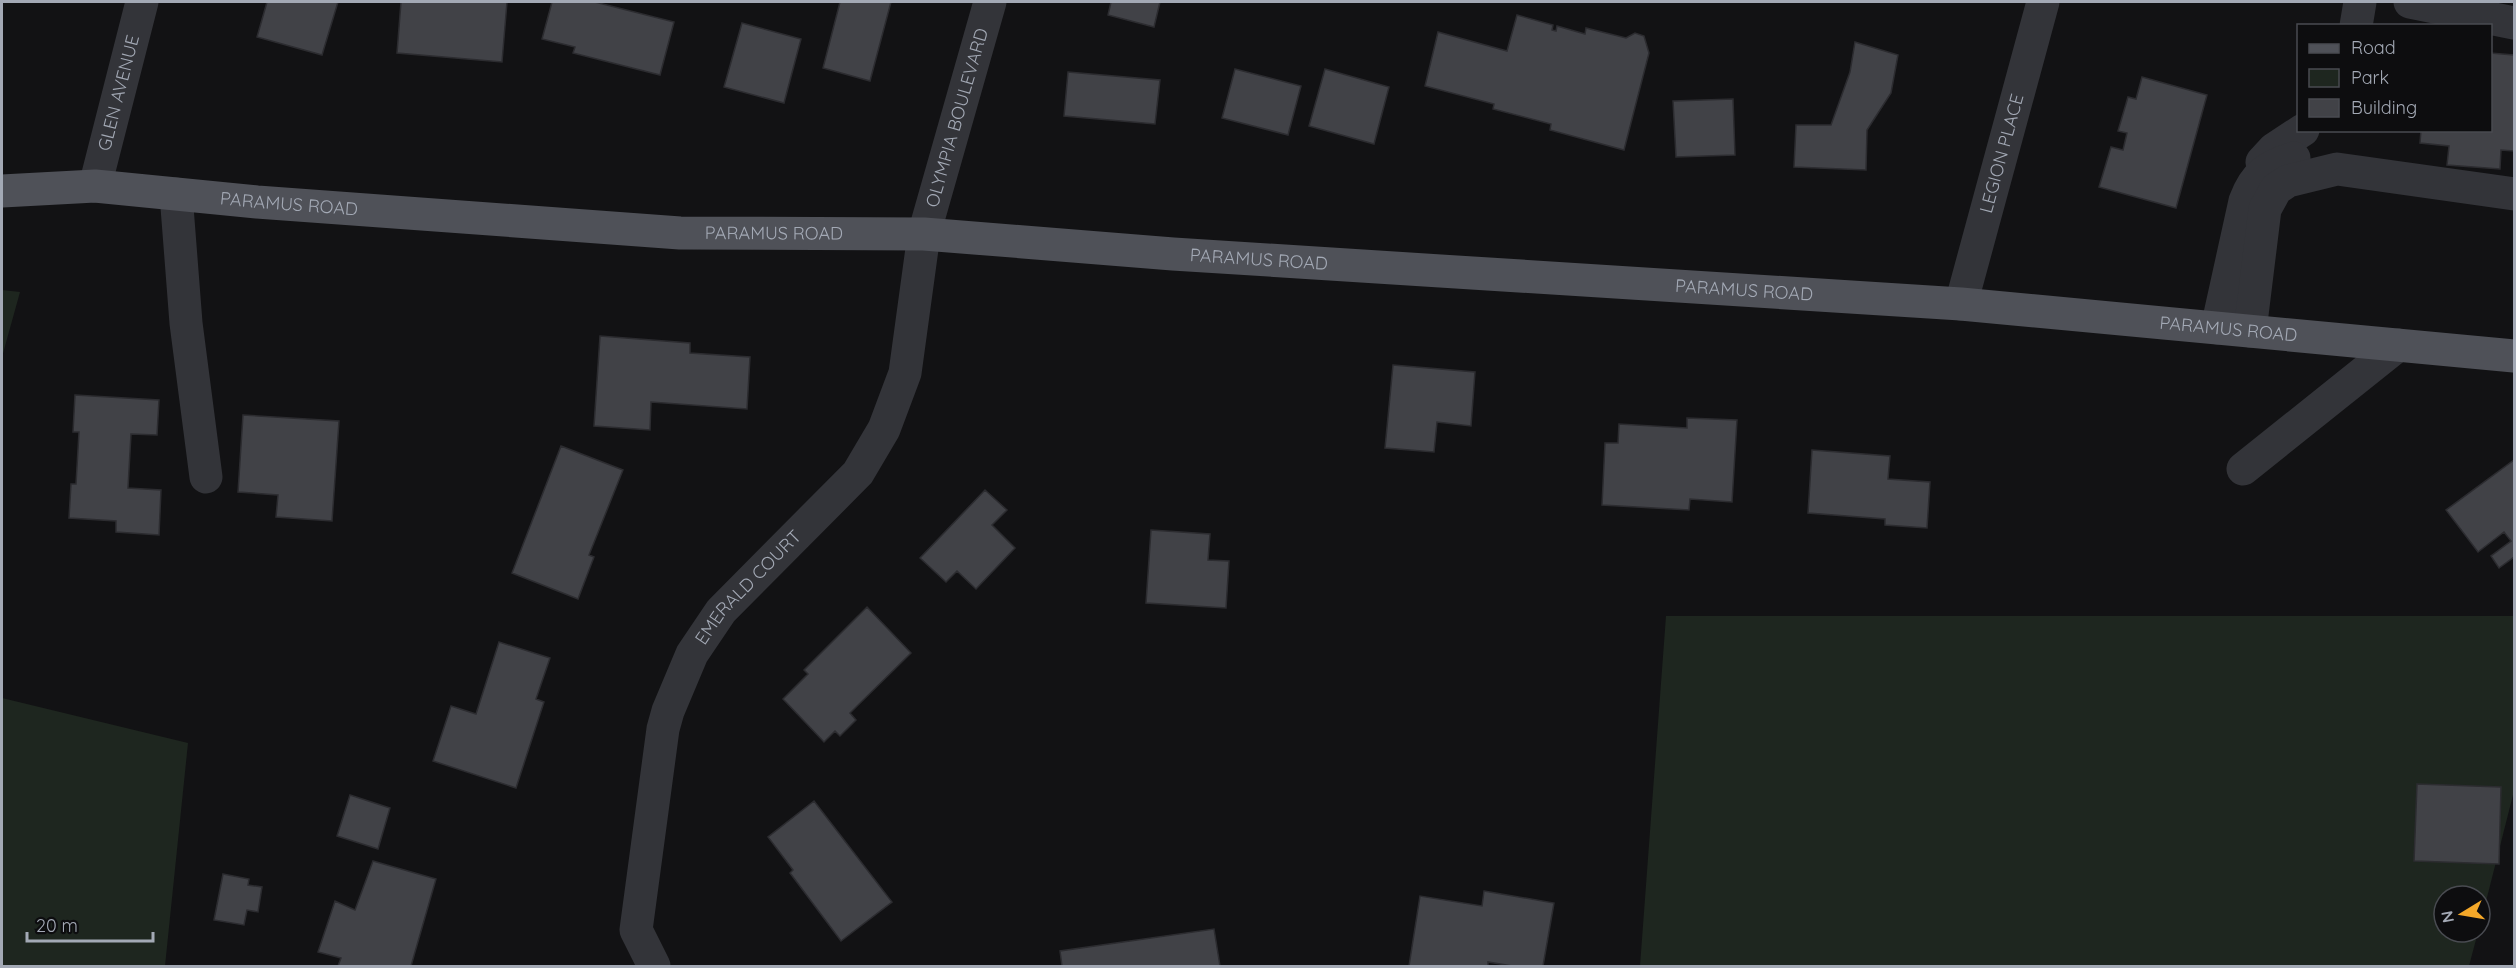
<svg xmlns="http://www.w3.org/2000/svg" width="2516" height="968" font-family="Quicksand,sans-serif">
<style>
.green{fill:#1e261f}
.building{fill:#414247;stroke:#2c2c30;stroke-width:1.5}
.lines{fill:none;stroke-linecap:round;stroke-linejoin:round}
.minor{stroke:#333439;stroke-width:33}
.major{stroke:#4f5158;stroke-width:33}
.labels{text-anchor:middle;stroke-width:6;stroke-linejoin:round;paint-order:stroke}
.street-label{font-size:18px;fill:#a3a9b5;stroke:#0d0d0f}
</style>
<rect width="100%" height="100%" fill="#121214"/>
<path class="green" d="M 2,290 L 20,292 L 2,357 Z
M 1666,616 L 2514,616 L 2514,791 L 2480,925 L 2480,896 L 2444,896 L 2444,932 L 2478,932 L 2469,966 L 1640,966 Z
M 2,698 L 188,743 L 165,966 L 2,966 Z"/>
<path class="building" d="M 267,2 L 338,2 L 322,55 L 257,37 Z
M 401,2 L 507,2 L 502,62 L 397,53 Z
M 552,2 L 595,2 L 674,22 L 660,75 L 573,53 L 575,47 L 542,39 Z
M 840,2 L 891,2 L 870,81 L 823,68 Z
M 1111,2 L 1160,2 L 1154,27 L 1108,15 Z
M 1517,15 L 1553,25 L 1552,30 L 1556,31 L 1557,26 L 1585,34 L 1586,28 L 1626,38 L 1635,33 L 1644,36 L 1649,53 L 1624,150 L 1550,130 L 1551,124 L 1493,109 L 1494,104 L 1425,86 L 1438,32 L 1507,51 Z
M 742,23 L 801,39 L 784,103 L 724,87 Z
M 1855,42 L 1898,55 L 1891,93 L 1867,130 L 1866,170 L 1794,167 L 1796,125 L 1831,125 L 1850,72 Z
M 2490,53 L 2514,55 L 2514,151 L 2501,150 L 2500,169 L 2447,165 L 2449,146 L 2420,143 L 2421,130 L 2490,130 Z
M 1235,69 L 1301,86 L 1288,135 L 1222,118 Z
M 1325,69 L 1389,87 L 1374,144 L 1309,126 Z
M 1068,72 L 1160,80 L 1155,124 L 1064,116 Z
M 2142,77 L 2207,95 L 2176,208 L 2099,187 L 2111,147 L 2123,150 L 2127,133 L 2118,131 L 2128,97 L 2136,99 Z
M 1733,99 L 1735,155 L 1676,157 L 1673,101 Z
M 600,336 L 690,343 L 690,353 L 750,357 L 747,409 L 651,402 L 650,430 L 594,426 Z
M 1393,365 L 1475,372 L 1471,426 L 1437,422 L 1434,452 L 1385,448 Z
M 75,395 L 159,400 L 157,435 L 131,434 L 128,488 L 161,490 L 159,535 L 116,532 L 116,521 L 69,518 L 71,484 L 76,484 L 79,432 L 73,432 Z
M 243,415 L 339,421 L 332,521 L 276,517 L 278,495 L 238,492 Z
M 1687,418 L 1737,420 L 1732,502 L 1690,499 L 1689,510 L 1602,505 L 1605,443 L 1618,443 L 1619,424 L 1687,428 Z
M 561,446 L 623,470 L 589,555 L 594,557 L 578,599 L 512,573 Z
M 1812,450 L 1890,456 L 1888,479 L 1930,482 L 1927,528 L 1885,525 L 1885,519 L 1808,513 Z
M 2514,460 L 2514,557 L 2499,568 L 2491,556 L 2511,541 L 2504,532 L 2478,552 L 2446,510 Z
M 985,490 L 1007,510 L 992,525 L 1015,548 L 976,589 L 957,571 L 946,582 L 920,558 Z
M 1151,530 L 1210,534 L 1208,560 L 1229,561 L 1226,608 L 1146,603 Z
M 867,607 L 911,653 L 850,713 L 856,720 L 840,736 L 835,731 L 824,742 L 783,699 L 808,674 L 804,670 Z
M 499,642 L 550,658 L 536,699 L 544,702 L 516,788 L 433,761 L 451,706 L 476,714 Z
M 2417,784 L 2501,787 L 2499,864 L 2414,861 Z
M 350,795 L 390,808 L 378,849 L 337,836 Z
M 814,801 L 892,902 L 841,941 L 790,873 L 793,870 L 768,837 Z
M 373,861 L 436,879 L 411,966 L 338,966 L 341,958 L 318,952 L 335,901 L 355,910 Z
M 223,874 L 249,879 L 248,885 L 262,887 L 258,912 L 247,910 L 244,925 L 214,920 Z
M 1484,891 L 1554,903 L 1543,966 L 1512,966 L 1488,962 L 1488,966 L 1409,966 L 1420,896 L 1482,906 Z
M 1214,929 L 1220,966 L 1062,966 L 1060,951 Z"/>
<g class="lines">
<g class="minor">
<path d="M 2410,2 L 2514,23"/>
<path d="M 2356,26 L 2360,2"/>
<path d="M 2262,162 L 2274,149 L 2303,130"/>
<path id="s1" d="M 95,186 L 142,2"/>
<path d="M 176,194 L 186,323 L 206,477"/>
<path id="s2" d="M 1961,304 L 2043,2"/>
<path d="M 2217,328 L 2245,201 C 2255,174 2267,167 2294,158"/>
<path d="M 2250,331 L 2265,209 L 2276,189 L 2288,181 L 2337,169 L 2514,194"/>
<path d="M 2243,469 L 2398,345"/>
<path id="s3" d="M 654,966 L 636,930 L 663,729 L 668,711 L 692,654 L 721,611 L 858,473 L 884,429 L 905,373 L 924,234 L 990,2"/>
</g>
<path class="major" id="s4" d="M 2,191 L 95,186 L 257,202 L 680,233 L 924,234 L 1173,254 L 1961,304 L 2514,356"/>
</g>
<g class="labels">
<g class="street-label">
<text dy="6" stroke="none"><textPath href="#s1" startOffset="96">GLEN AVENUE</textPath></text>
<text dy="6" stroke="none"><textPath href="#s3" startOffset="942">OLYMPIA BOULEVARD</textPath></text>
<text dy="6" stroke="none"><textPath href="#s2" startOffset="156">LEGION PLACE</textPath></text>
<text dy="6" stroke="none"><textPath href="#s4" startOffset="288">PARAMUS ROAD</textPath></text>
<text dy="6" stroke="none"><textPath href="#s4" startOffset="774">PARAMUS ROAD</textPath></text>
<text dy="6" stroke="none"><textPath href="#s4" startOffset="1260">PARAMUS ROAD</textPath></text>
<text dy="6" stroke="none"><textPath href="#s4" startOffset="1746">PARAMUS ROAD</textPath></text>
<text dy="6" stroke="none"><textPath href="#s4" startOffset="2232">PARAMUS ROAD</textPath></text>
<text dy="6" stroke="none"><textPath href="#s3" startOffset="411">EMERALD COURT</textPath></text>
</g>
</g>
<rect width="2516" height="968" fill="none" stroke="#a3a9b5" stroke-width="6"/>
<rect x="2297" y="24" width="195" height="108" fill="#0d0d0f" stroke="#494b51" stroke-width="1.5"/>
<rect x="2309" y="44" width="30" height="9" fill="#4f5158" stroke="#494b51" stroke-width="1.5"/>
<text x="2351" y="54" font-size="18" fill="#a3a9b5">Road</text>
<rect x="2309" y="69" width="30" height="18" fill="#1e261f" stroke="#494b51" stroke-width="1.5"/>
<text x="2351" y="84" font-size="18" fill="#a3a9b5">Park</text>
<rect x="2309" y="99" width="30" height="18" fill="#414247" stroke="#494b51" stroke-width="1.5"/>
<text x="2351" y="114" font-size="18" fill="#a3a9b5">Building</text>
<g transform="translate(2462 914) rotate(259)"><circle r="28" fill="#0d0d0f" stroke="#494b51" stroke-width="1.5"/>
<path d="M0-4.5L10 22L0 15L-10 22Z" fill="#f5a829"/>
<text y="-9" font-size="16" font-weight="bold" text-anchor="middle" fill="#a3a9b5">N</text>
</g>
<path d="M27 932v9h126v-9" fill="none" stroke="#a3a9b5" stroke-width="3"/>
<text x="36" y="932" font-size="18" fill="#a3a9b5" stroke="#0d0d0f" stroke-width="4.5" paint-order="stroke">20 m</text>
</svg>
